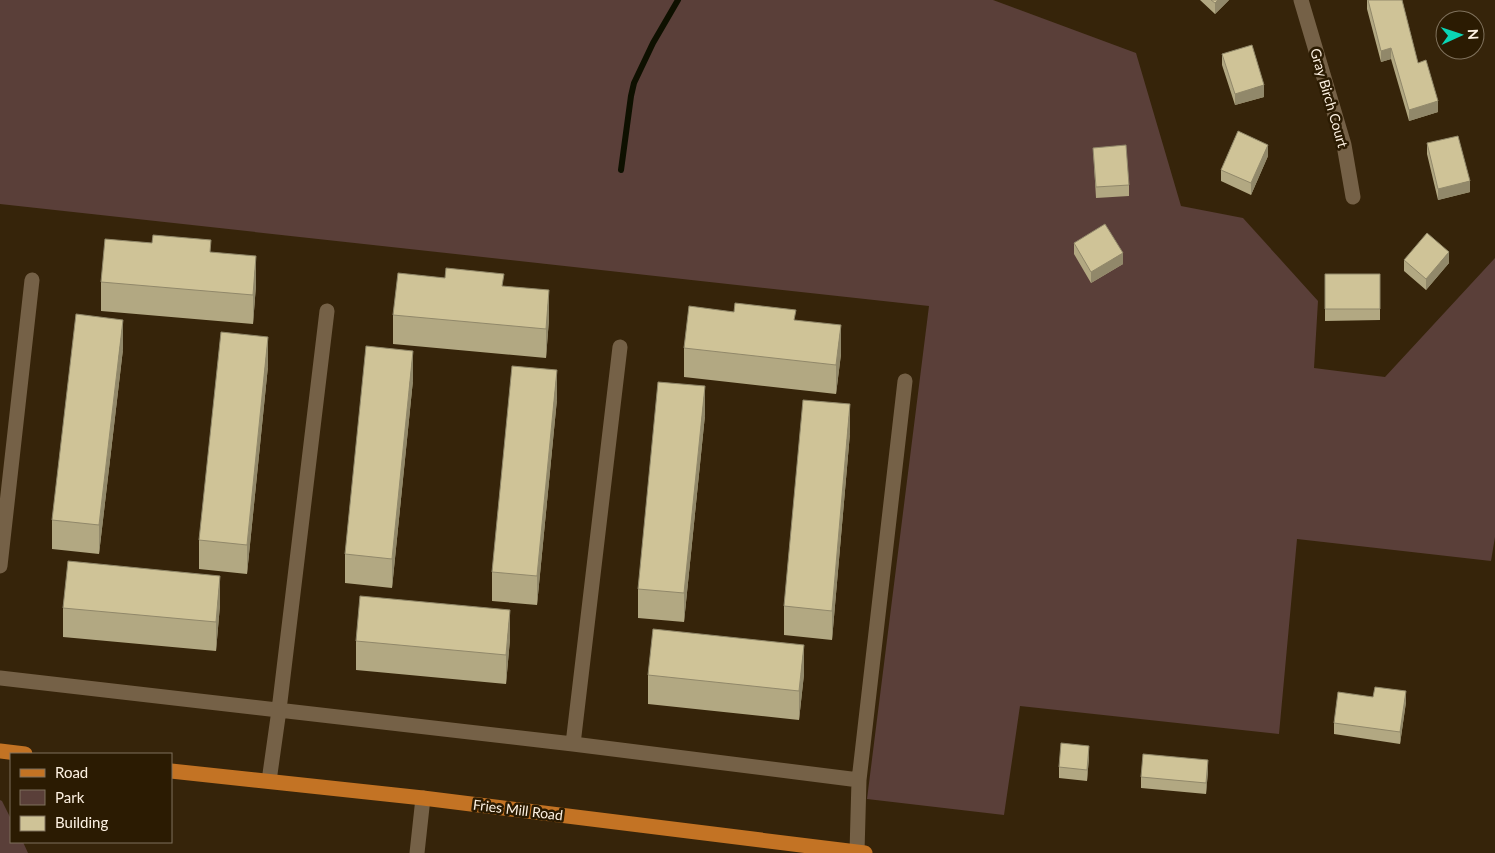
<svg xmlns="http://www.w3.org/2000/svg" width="1495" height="853" font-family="Lato,sans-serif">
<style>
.green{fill:#5a3f39}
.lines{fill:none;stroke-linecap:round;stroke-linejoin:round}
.stream{stroke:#0e1000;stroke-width:6}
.minor{stroke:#756147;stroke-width:15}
.major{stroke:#c37324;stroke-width:15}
.wall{fill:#b2a882}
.shaded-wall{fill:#91886a}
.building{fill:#cfc397;stroke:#91886a}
.labels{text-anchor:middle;stroke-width:5;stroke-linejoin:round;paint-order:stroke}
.street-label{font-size:14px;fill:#fdf1e2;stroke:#2b1b02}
</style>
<rect width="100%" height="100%" fill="#36240a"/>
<path class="green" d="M 0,0 L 993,0 L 1136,53 L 1181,206 L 1243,218 L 1318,301 L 1314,368 L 1385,377 L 1495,258 L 1495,537 L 1491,561 L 1297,539 L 1279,734 L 1020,706 L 1004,815 L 867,799 L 929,306 L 0,204 Z
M 0,800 L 2,801 L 11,819 L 11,842 L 23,842 L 28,853 L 0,853 Z"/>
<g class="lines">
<path class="stream" d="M 621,170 L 631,96 L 634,83 L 653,43 L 678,0"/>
<path class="minor" d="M 1301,0 L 1344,145 L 1353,197
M 0,566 L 32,280
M 0,678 L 573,744 L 859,780
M 573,744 L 620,347
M 269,781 L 279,710 L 327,311
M 857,852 L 859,780 L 905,381
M 417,853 L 423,798"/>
<path class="major" d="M 0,751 L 25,754
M 171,771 L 423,798 L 865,853"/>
</g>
<path class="wall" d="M 1200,0 L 1229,0 L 1215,14 Z
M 1367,0 L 1402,0 L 1418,63 L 1438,112 L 1409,121 L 1391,59 L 1381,62 L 1367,9 Z
M 1222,54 L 1264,97 L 1235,105 L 1222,65 Z
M 1427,143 L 1470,192 L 1438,200 L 1427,154 Z
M 1093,148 L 1129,185 L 1129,196 L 1096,198 Z
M 1268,156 L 1251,195 L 1221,181 L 1221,170 Z
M 1074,243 L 1123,264 L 1091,283 L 1074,254 Z
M 211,252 L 256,285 L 253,324 L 101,311 L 101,282 Z
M 1404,260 L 1449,263 L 1426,290 L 1404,271 Z
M 1325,274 L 1380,274 L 1380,320 L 1325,321 Z
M 504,286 L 549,319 L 546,358 L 393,344 L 393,315 Z
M 796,320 L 841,354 L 836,394 L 684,377 L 684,348 Z
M 123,349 L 99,554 L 52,549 L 52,520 Z
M 268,366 L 247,574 L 199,569 L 199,540 Z
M 413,380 L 392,588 L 345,583 L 345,554 Z
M 557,399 L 537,605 L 492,601 L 492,572 Z
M 705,415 L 684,622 L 638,618 L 638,589 Z
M 850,433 L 832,640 L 784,635 L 784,606 Z
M 220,605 L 216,651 L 63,637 L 63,608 Z
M 510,639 L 506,684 L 356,670 L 356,641 Z
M 804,674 L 799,720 L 648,704 L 648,675 Z
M 1373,697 L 1406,702 L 1400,744 L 1334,734 L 1334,723 Z
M 1089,757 L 1087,781 L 1059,778 L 1059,767 Z
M 1208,771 L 1206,794 L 1141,788 L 1141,777 Z"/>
<path class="shaded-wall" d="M 1218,0 L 1229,0 L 1215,14 L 1215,3 Z
M 1391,48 L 1391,59 L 1381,62 L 1381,51 Z
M 1264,85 L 1264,97 L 1235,105 L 1235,94 Z
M 1438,101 L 1438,112 L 1409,121 L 1409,110 Z
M 1268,145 L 1268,156 L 1251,195 L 1251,183 Z
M 1470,181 L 1470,192 L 1438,200 L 1438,189 Z
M 1449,252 L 1449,263 L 1426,290 L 1426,279 Z
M 1123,253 L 1123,264 L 1091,283 L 1091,272 Z
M 256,256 L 256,285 L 253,324 L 253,295 Z
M 549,290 L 549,319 L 546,358 L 546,329 Z
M 123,320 L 123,349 L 99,554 L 99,525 Z
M 841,325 L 841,354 L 836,394 L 836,365 Z
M 268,337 L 268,366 L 247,574 L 247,545 Z
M 413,351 L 413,380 L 392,588 L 392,559 Z
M 557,370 L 557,399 L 537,605 L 537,576 Z
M 705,386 L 705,415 L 684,622 L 684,593 Z
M 850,404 L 850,433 L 832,640 L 832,611 Z
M 220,576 L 220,605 L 216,651 L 216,622 Z
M 510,610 L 510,639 L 506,684 L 506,655 Z
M 804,645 L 804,674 L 799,720 L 799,691 Z
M 1406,691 L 1406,702 L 1400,744 L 1400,732 Z
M 1089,746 L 1089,757 L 1087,781 L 1087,770 Z
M 1208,760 L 1208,771 L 1206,794 L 1206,783 Z"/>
<path class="building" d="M 1211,0 L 1218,0 L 1215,3 Z
M 1368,0 L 1402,0 L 1418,63 L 1426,60 L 1438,101 L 1409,110 L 1391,48 L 1381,51 Z
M 1252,45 L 1264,85 L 1235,94 L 1222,54 Z
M 1238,131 L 1268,145 L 1251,183 L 1221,170 Z
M 1458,136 L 1470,181 L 1438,189 L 1427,143 Z
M 1126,145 L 1129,185 L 1096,187 L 1093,148 Z
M 1105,224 L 1123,253 L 1091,272 L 1074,243 Z
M 1427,233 L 1449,252 L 1426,279 L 1404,260 Z
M 153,235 L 211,240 L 210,252 L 256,256 L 253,295 L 101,282 L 105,239 L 152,243 Z
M 446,268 L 504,274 L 502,286 L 549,290 L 546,329 L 393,315 L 398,273 L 445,278 Z
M 1325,274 L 1380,274 L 1380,309 L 1325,309 Z
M 735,303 L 796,310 L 794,320 L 841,325 L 836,365 L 684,348 L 689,306 L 734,312 Z
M 76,314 L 123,320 L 99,525 L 52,520 Z
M 221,332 L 268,337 L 247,545 L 199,540 Z
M 366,346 L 413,351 L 392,559 L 345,554 Z
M 512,366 L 557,370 L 537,576 L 492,572 Z
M 658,382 L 705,386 L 684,593 L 638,589 Z
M 803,400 L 850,404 L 832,611 L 784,606 Z
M 68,561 L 220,576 L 216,622 L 63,608 Z
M 360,596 L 510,610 L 506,655 L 356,641 Z
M 653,629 L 804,645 L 799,691 L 648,675 Z
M 1375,687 L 1406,691 L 1400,732 L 1334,723 L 1338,692 L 1373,697 Z
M 1061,743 L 1089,746 L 1087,770 L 1059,767 Z
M 1143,754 L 1208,760 L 1206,783 L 1141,777 Z"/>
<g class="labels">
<g class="street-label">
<text transform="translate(1329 98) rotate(74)" y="5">Gray Birch Court</text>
<text transform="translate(518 810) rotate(7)" y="5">Fries Mill Road</text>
</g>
</g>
<rect x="10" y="753" width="162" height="90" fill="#2b1b02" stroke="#7f715c"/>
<rect x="20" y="769" width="25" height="8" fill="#c37324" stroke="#7f715c"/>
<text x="55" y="778" font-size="15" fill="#fdf1e2">Road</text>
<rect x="20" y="790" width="25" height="15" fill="#5a3f39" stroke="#7f715c"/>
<text x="55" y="803" font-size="15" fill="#fdf1e2">Park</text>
<rect x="20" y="816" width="25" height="15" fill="#cfc397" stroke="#7f715c"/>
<text x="55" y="828" font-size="15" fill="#fdf1e2">Building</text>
<g transform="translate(1460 35) rotate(87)"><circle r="24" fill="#2b1b02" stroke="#7f715c"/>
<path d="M0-4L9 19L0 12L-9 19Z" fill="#0ad5b5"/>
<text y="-8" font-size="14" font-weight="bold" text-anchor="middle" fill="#fdf1e2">N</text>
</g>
</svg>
